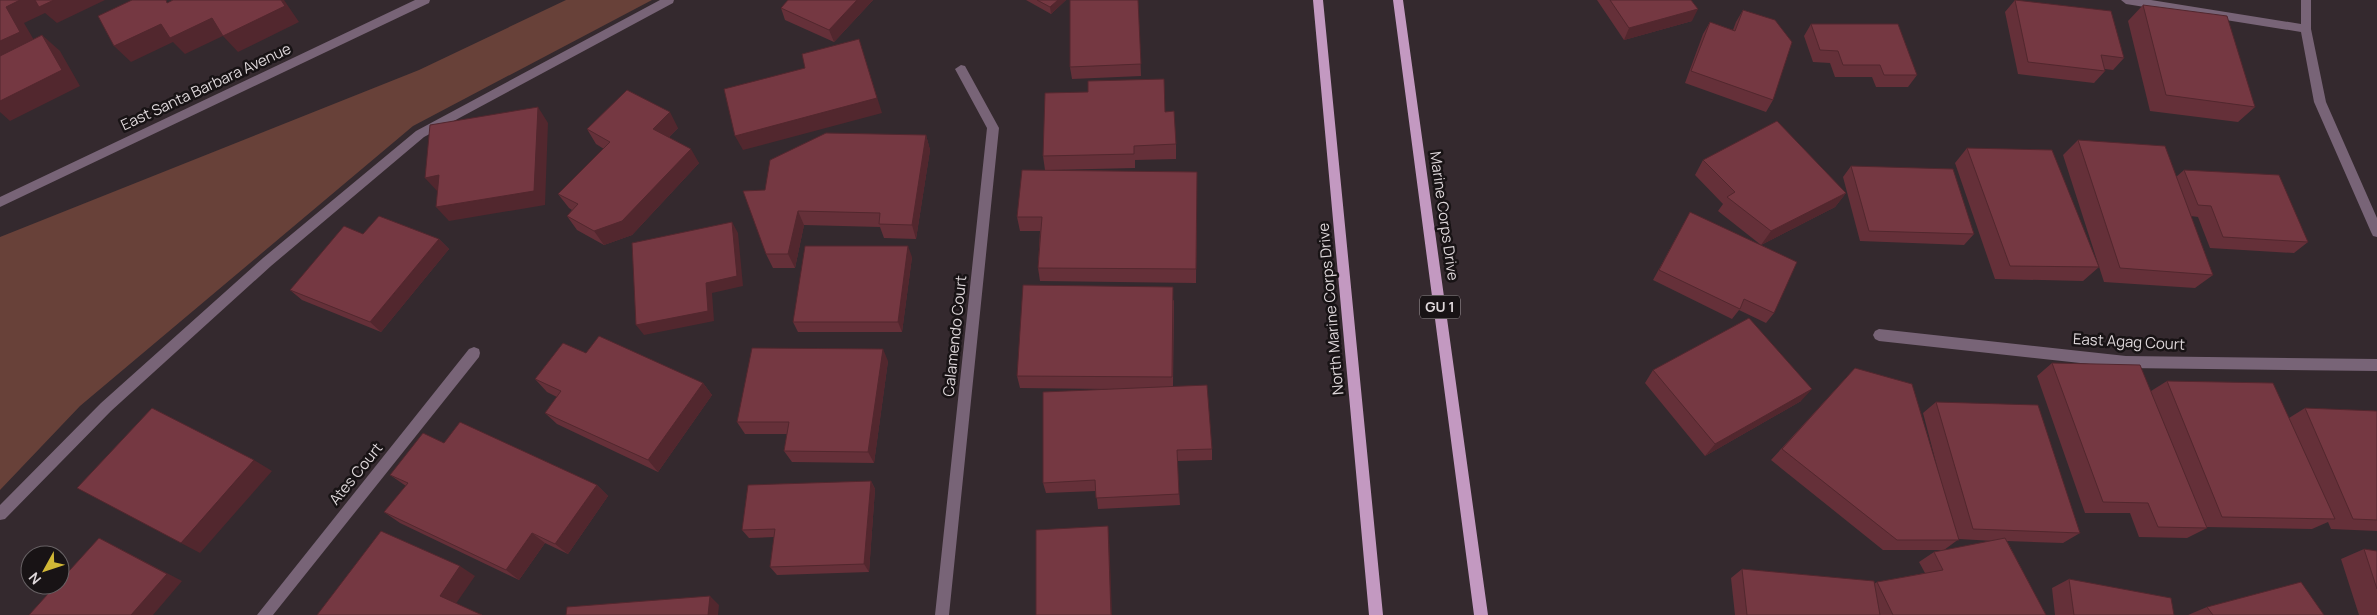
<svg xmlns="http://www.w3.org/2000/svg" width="2377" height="615" font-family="Manrope,sans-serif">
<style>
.green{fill:#684139}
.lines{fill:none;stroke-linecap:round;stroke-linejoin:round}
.minor{fill:#786477;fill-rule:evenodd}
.major{fill:#c399c1;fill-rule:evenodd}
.wall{fill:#653039}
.shaded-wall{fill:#52272e}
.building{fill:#753842;stroke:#52272e}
.labels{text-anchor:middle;stroke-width:5;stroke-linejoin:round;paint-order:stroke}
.shield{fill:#181315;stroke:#a39c9f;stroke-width:1}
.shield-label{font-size:14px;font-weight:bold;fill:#ded7da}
.street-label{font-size:15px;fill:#ded7da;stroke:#181315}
</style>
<rect width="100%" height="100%" fill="#34292e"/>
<path class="green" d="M 566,0 L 652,0 L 413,126 L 80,406 L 0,490 L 0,237 L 419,70 Z"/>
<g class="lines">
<path class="minor" d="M 415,0 L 430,0 L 429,3 L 0,207 L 0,197 Z
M 660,0 L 674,0 L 673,3 L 424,137 L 271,266 L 111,411 L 5,519 L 0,520 L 0,505 L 101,403 L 263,258 L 416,131 Z
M 2121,0 L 2151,0 L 2301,24 L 2301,0 L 2311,0 L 2311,29 L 2326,102 L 2377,218 L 2377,237 L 2373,236 L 2371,232 L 2314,102 L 2301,32 L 2126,4 Z
M 961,65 L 965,66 L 999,128 L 949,615 L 935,615 L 987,128 L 955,69 Z
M 1879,329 L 2126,356 L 2377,359 L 2377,371 L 2126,368 L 1879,341 L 1875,339 L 1873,335 L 1875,331 Z
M 474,347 L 479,349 L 480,353 L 479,357 L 273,615 L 257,615 L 469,349 Z"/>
<path class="major" d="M 1313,0 L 1323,0 L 1383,615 L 1369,615 Z
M 1393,0 L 1403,0 L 1488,615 L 1474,615 Z"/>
</g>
<path class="wall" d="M 788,0 L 873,0 L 834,42 L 785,20 L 781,8 Z
M 1026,0 L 1066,0 L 1051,14 Z
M 1138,0 L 1141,76 L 1072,79 L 1070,67 Z
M 1597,0 L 1691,0 L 1692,21 L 1624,40 Z
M 2015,0 L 2124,58 L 2113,70 L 2105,69 L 2105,71 L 2094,83 L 2018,74 L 2005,12 Z
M 2143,5 L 2255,107 L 2238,122 L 2150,111 L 2128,21 Z
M 1743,10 L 1773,100 L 1766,112 L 1685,83 L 1703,34 L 1710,22 L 1733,30 L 1736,22 Z
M 1811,24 L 1917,75 L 1908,87 L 1876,87 L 1872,77 L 1835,77 L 1830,63 L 1813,62 L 1804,36 Z
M 1165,112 L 1176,144 L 1176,159 L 1135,160 L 1135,168 L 1051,170 L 1197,172 L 1196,283 L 1040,281 L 1038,268 L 1040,231 L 1020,231 L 1017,217 L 1045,170 L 1043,156 Z
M 678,128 L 669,137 L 699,163 L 632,235 L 604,245 L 577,230 L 567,216 L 572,210 L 569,208 L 558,194 L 604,149 L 596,144 L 587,129 Z
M 926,135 L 930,150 L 916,239 L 884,238 L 880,227 L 804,225 L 795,268 L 773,268 L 766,254 L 765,190 Z
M 2078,140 L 2176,177 L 2184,170 L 2308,242 L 2294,253 L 2210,248 L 2198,217 L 2191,216 L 2213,275 L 2195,288 L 2104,282 L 2063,155 Z
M 1967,148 L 2099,267 L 2083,281 L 1995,279 L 1955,163 Z
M 1703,160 L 1846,193 L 1835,207 L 1761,245 L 1718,211 L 1723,204 L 1695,175 Z
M 1851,166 L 1974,234 L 1964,245 L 1860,241 L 1843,177 Z
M 1690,212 L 1774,313 L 1766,323 L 1739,310 L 1732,319 L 1653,280 Z
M 363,234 L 439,239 L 449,249 L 381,332 L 302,300 L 290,290 Z
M 912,257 L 902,332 L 798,332 L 793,322 Z
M 1174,300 L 1173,386 L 1212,449 L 1212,460 L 1177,461 L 1180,505 L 1098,509 L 1096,491 L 1046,493 L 1043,483 L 1108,389 L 1020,388 L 1017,376 Z
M 586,353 L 703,383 L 712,395 L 658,472 L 557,424 L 545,413 L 557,397 L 547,392 L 535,379 Z
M 888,361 L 874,463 L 792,462 L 784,451 L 787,434 L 745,434 L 737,422 Z
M 2052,363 L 2151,391 L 2167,381 L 2289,418 L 2305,408 L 2377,411 L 2377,531 L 2331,529 L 2328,522 L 2312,529 L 2207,527 L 2207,528 L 2187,538 L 2139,537 L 2130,513 L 2085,513 L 2037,376 Z
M 1855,368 L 1939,474 L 1923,413 L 1936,402 L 2080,533 L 2063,543 L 2007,541 L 2046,615 L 1735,615 L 1731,578 L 1742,569 L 1874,584 L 1877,582 L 1925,573 L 1919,562 L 1934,552 L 1994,541 L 1959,539 L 1944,550 L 1883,550 L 1771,460 Z
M 1653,370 L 1801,401 L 1705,456 L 1645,383 Z
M 444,443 L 597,485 L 608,496 L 568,554 L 545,543 L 519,580 L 400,523 L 384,512 L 406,486 L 390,475 Z
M 871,481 L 875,489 L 869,572 L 777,575 L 770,567 L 774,537 L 749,538 L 742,530 Z
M 2364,549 L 2377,551 L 2377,615 L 2359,615 L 2341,559 Z
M 2069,579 L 2174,615 L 2055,615 L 2052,588 Z
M 2207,607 L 2324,615 L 2188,615 Z"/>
<path class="shaded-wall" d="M 20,0 L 105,0 L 57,23 L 45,13 L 24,23 L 38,47 L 0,66 L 0,41 L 6,7 Z
M 281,0 L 284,0 L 299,22 L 238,52 L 223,36 Z
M 857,0 L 873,0 L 834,42 L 829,30 Z
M 1058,0 L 1066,0 L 1051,14 L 1050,7 Z
M 1698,9 L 1692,21 L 1624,40 L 1629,28 Z
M 212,18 L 227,34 L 185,54 L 173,42 L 131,62 L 114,46 L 161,24 Z
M 42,35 L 60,51 L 80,86 L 10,121 L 0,112 L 0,101 Z
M 859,39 L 882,113 L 743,150 L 735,136 Z
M 538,107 L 548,123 L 545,205 L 449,221 L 436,207 Z
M 670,112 L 678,128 L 662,144 L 653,129 Z
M 926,135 L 930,150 L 916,239 L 912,225 Z
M 691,149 L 699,163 L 632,235 L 604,245 L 594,231 Z
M 439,175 L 438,192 L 425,178 Z
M 1846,193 L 1835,207 L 1761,245 L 1771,231 Z
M 798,211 L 804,225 L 795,268 L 788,254 Z
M 732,222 L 738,233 L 743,286 L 712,293 L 714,321 L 644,335 L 636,325 L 706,283 Z
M 439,239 L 449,249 L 381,332 L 370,322 Z
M 908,246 L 912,257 L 902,332 L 898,322 Z
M 883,349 L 888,361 L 874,463 L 868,452 Z
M 703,383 L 712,395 L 658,472 L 648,460 Z
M 1812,389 L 1801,401 L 1705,456 L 1715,444 Z
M 254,460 L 272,471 L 200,553 L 181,543 Z
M 871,481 L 875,489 L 869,572 L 864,564 Z
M 597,485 L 608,496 L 568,554 L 555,544 Z
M 1108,526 L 1109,534 L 1112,615 L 1111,615 Z
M 532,533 L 545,543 L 519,580 L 506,570 Z
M 99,538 L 115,546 L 182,581 L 153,615 L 131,615 Z
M 460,566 L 475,576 L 455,605 L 440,596 Z
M 710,596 L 719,605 L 718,615 L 708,615 Z"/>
<path class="building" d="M 0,0 L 20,0 L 6,7 L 20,32 L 0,41 Z
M 35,0 L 54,0 L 39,7 Z
M 132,0 L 166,0 L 167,3 L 173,0 L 281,0 L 285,6 L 223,36 L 212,18 L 170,38 L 161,24 L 114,46 L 98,16 Z
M 788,0 L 857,0 L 829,30 L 781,8 Z
M 1037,0 L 1058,0 L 1050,7 Z
M 1070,0 L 1138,0 L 1141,64 L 1070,67 Z
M 1610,0 L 1691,0 L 1698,9 L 1629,28 Z
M 2015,0 L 2111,11 L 2124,58 L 2101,55 L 2105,71 L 2028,62 Z
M 2143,5 L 2227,16 L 2255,107 L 2166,95 Z
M 1743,10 L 1775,20 L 1792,42 L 1773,100 L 1691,71 L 1710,22 L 1735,31 Z
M 1811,24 L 1898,24 L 1917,75 L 1884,75 L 1880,65 L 1843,65 L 1838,51 L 1820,50 Z
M 42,35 L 62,70 L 0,101 L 0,56 Z
M 859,39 L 877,98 L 735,136 L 724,89 L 805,68 L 802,54 Z
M 1164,79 L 1165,112 L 1174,111 L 1176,144 L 1134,146 L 1134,154 L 1043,156 L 1045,93 L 1088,92 L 1088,81 Z
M 627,90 L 670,112 L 653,129 L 691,149 L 622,221 L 594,231 L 567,216 L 578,204 L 558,194 L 610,142 L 587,129 Z
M 538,107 L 534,191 L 436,207 L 439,175 L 425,178 L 430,125 Z
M 1777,121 L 1846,193 L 1771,231 L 1727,197 L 1735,192 L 1703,160 Z
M 826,133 L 926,135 L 912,225 L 879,224 L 880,213 L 798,211 L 788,254 L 766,254 L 743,191 L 765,190 L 770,160 Z
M 2078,140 L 2165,146 L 2213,275 L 2120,268 Z
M 1967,148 L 2052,150 L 2099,267 L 2010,266 Z
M 1851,166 L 1953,169 L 1974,234 L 1869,231 Z
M 1022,170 L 1197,172 L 1196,269 L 1038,268 L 1042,217 L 1017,217 Z
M 2184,170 L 2279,175 L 2308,242 L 2223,237 L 2211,206 L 2198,205 Z
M 1690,212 L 1797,262 L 1774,313 L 1744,299 L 1740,309 L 1659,270 Z
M 379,216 L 439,239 L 370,322 L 290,290 L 344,226 L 363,234 Z
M 732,222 L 737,276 L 706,283 L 708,311 L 636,325 L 632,243 Z
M 805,246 L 908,246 L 898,322 L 793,322 Z
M 1023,285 L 1173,287 L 1172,377 L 1017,376 Z
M 1749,318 L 1812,389 L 1715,444 L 1653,370 Z
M 599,336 L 703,383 L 648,460 L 545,413 L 561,391 L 535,379 L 563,343 L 586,353 Z
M 752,348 L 883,349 L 868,452 L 784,451 L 789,422 L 737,422 Z
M 2052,363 L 2140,365 L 2207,528 L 2158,527 L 2148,503 L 2103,502 Z
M 1855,368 L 1912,384 L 1959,540 L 1897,540 L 1782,449 Z
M 2167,381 L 2273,383 L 2335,519 L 2222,517 Z
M 1207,385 L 1212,449 L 1177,450 L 1179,494 L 1096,498 L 1095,480 L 1043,483 L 1043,392 Z
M 1936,402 L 2038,405 L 2080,533 L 1973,529 Z
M 152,408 L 254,460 L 181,543 L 77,488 Z
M 2305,408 L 2377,411 L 2377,520 L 2353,519 Z
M 460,422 L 597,485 L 555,544 L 532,533 L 506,570 L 384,512 L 408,483 L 390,475 L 423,433 L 444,443 Z
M 871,481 L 864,564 L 770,567 L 775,529 L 742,530 L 748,485 Z
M 1108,526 L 1111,615 L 1036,615 L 1036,530 Z
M 381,531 L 460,566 L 440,596 L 482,615 L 317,615 Z
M 99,538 L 167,574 L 131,615 L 29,615 L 56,585 L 60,585 L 60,581 Z
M 2005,538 L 2046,615 L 1893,615 L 1877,582 L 1943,570 L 1934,552 Z
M 2364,549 L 2377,551 L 2377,589 Z
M 1742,569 L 1874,581 L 1880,615 L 1747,615 Z
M 2069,579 L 2171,598 L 2174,615 L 2074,615 Z
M 2301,582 L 2324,615 L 2213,615 L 2207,607 Z
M 710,596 L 708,615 L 566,615 L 567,607 Z"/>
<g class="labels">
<rect class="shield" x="1420" y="295.5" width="40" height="23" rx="4"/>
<g class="shield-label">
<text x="1440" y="312">GU 1</text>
</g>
<g class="street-label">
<text transform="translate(206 87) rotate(-25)" y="5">East Santa Barbara Avenue</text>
<text transform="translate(1444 216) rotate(82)" y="5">Marine Corps Drive</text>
<text transform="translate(1331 309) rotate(-95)" y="5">North Marine Corps Drive</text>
<text transform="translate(955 336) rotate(-84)" y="5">Calamendo Court</text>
<text transform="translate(2129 342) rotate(3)" y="5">East Agag Court</text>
<text transform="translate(356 474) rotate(-51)" y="5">Ates Court</text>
</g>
</g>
<g transform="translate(45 570) rotate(230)"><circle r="24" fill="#181315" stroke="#676164"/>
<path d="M0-4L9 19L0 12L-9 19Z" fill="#d1b736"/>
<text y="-8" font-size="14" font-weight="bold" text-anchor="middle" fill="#ded7da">N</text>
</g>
</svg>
